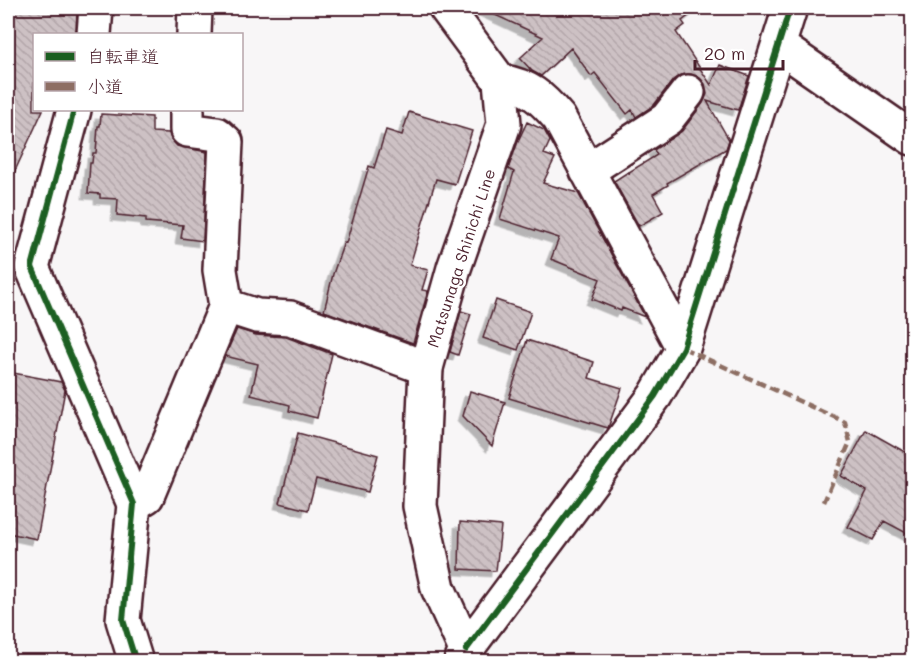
<svg xmlns="http://www.w3.org/2000/svg" width="920" height="669" font-family="Mali,'Klee One',sans-serif">
<style>
.building{fill:url(#building-back-hatch);stroke:#4a1f2b;stroke-width:1.5;filter:url(#shadow)}
.lines{fill:none;stroke-linecap:round;stroke-linejoin:round}
.street-casing{stroke:#4a1f2b;stroke-width:38}
.secondary-casing{stroke:#4a1f2b;stroke-width:38}
.street{stroke:#fff;stroke-width:33}
.secondary{stroke:#fff;stroke-width:33}
.quiet{stroke:#8d6e63;stroke-width:4.5;stroke-dasharray:9 4.5;stroke-linecap:butt}
.cycleway-casing{stroke:#fff;stroke-width:10}
.cycleway{stroke:#1b5e20;stroke-width:6}
.labels{text-anchor:middle;stroke-width:5;stroke-linejoin:round;paint-order:stroke}
.street-label{font-size:16px;fill:#4a1f2b;stroke:#fff}
</style>
<defs>
<pattern id="building-back-hatch" width="6" height="6" patternUnits="userSpaceOnUse" patternTransform="scale(1.5)"><rect width="6" height="6" fill="#cdc1c4"/><path d="M-1 5l2 2M0 0l6 6M5-1l2 2" fill="none" stroke="#b2a5a9"/></pattern>
<filter id="shadow"><feDropShadow dx="-5.5" dy="5.5" stdDeviation="0" flood-color="#0004"/></filter>
</defs>
<rect width="100%" height="100%" fill="#f8f6f7"/>
<filter id="ink" filterUnits="userSpaceOnUse"><feTurbulence type="fractalNoise" baseFrequency=".0167" numOctaves="2"/><feDisplacementMap in="SourceGraphic" scale="12" xChannelSelector="R" yChannelSelector="G"/><feConvolveMatrix kernelMatrix="1 2 1 2 8 2 1 2 1" color-interpolation-filters="sRGB"/></filter>
<g filter="url(#ink)">
<path class="building" d="M 8,8 L 73,8 L 77,9 L 76,34 L 34,34 L 34,110 L 43,110 L 8,186 Z
M 480,8 L 699,8 L 682,21 L 685,25 L 676,32 L 711,85 L 720,65 L 749,76 L 738,110 L 707,101 L 729,140 L 726,149 L 667,183 L 668,185 L 653,194 L 663,212 L 639,226 L 614,181 L 628,172 L 630,174 L 629,172 L 657,155 L 654,150 L 682,131 L 703,103 L 707,94 L 705,84 L 700,78 L 691,74 L 680,75 L 673,80 L 654,105 L 636,117 L 632,110 L 627,114 L 595,73 L 591,76 L 571,48 L 541,76 L 532,71 L 520,58 L 543,37 Z
M 409,112 L 472,131 L 455,184 L 436,179 L 410,265 L 428,270 L 422,290 L 428,291 L 413,343 L 324,311 L 333,274 L 344,242 L 346,243 L 369,166 L 374,168 L 386,130 L 402,135 Z
M 101,114 L 152,117 L 152,132 L 169,133 L 171,139 L 177,146 L 207,152 L 203,241 L 181,238 L 183,225 L 146,222 L 146,218 L 117,215 L 118,199 L 100,198 L 100,194 L 88,193 L 90,163 L 92,163 L 93,153 L 96,153 L 98,126 L 100,126 Z
M 527,122 L 544,130 L 550,141 L 544,154 L 555,158 L 543,183 L 578,193 L 645,317 L 622,308 L 621,311 L 592,299 L 600,279 L 551,259 L 559,238 L 500,219 L 514,172 L 508,169 L 519,139 Z
M 496,300 L 531,312 L 518,350 L 483,338 Z
M 461,311 L 471,314 L 458,355 L 450,352 Z
M 237,329 L 256,335 L 286,337 L 332,354 L 317,418 L 289,411 L 290,405 L 251,395 L 258,364 L 225,356 Z
M 527,340 L 594,362 L 589,378 L 622,388 L 608,428 L 509,398 Z
M 8,372 L 61,382 L 65,390 L 37,539 L 8,533 Z
M 470,391 L 505,402 L 492,446 L 463,416 Z
M 866,430 L 912,456 L 912,536 L 884,521 L 873,540 L 848,527 L 867,491 L 841,476 Z
M 298,433 L 378,455 L 368,492 L 316,479 L 308,510 L 280,503 Z
M 460,522 L 501,526 L 496,571 L 459,569 Z"/>
<g class="lines">
<g class="street-casing">
<path id="street" d="M 94,34 L 96,8
M 194,34 L 195,8
M 779,46 L 912,138
M 500,81 C 529,86 541,97 559,118 L 683,348
M 74,110 L 32,267 L 134,504 L 123,620 L 136,662
M 187,111 L 187,130 L 217,134 L 226,142 L 220,270 L 226,306 L 257,316 L 290,318 L 426,368
M 587,171 L 667,119 L 688,92
M 134,504 L 147,496 L 226,306
M 466,650 L 655,396 L 683,348 L 790,8"/>
</g>
<g class="secondary-casing">
<path id="secondary" d="M 446,8 L 500,81 L 504,124 L 454,268 L 426,368 L 420,506 L 438,588 L 466,650 L 461,662"/>
</g>
<use href="#street" class="street"/>
<use href="#secondary" class="secondary"/>
<path class="quiet" d="M 683,348 L 845,422 L 850,442 L 824,502"/>
<g class="cycleway-casing">
<path id="cycleway" d="M 74,110 L 32,267 L 134,504 L 123,620 L 136,662
M 466,650 L 655,396 L 683,348 L 790,8"/>
</g>
<use href="#cycleway" class="cycleway"/>
</g>
</g>
<g class="labels">
<g class="street-label">
<text transform="translate(461 258) rotate(-72)" y="6">Matsunaga Shinichi Line</text>
</g>
</g>
<rect width="920" height="669" fill="none" stroke="#fff" stroke-width="30"/>
<rect x="15" y="15" width="890" height="639" fill="none" stroke="#4a1f2b" stroke-width="2" filter="url(#ink)"/>
<rect x="33" y="33" width="210" height="78" fill="#ffffff" stroke="#b7a5aa" stroke-width="1.5"/>
<rect x="45" y="52" width="30" height="9" fill="#1b5e20" stroke="#b7a5aa" stroke-width="1.5"/>
<text x="87" y="63" font-size="18" fill="#4a1f2b">自転車道</text>
<rect x="45" y="82" width="30" height="9" fill="#8d6e63" stroke="#b7a5aa" stroke-width="1.5"/>
<text x="87" y="93" font-size="18" fill="#4a1f2b">小道</text>
<path d="M695 60v9h88v-9" fill="none" stroke="#4a1f2b" stroke-width="3"/>
<text x="704" y="60" font-size="18" fill="#4a1f2b" stroke="#ffffff" stroke-width="4.5" paint-order="stroke">20 m</text>
</svg>
